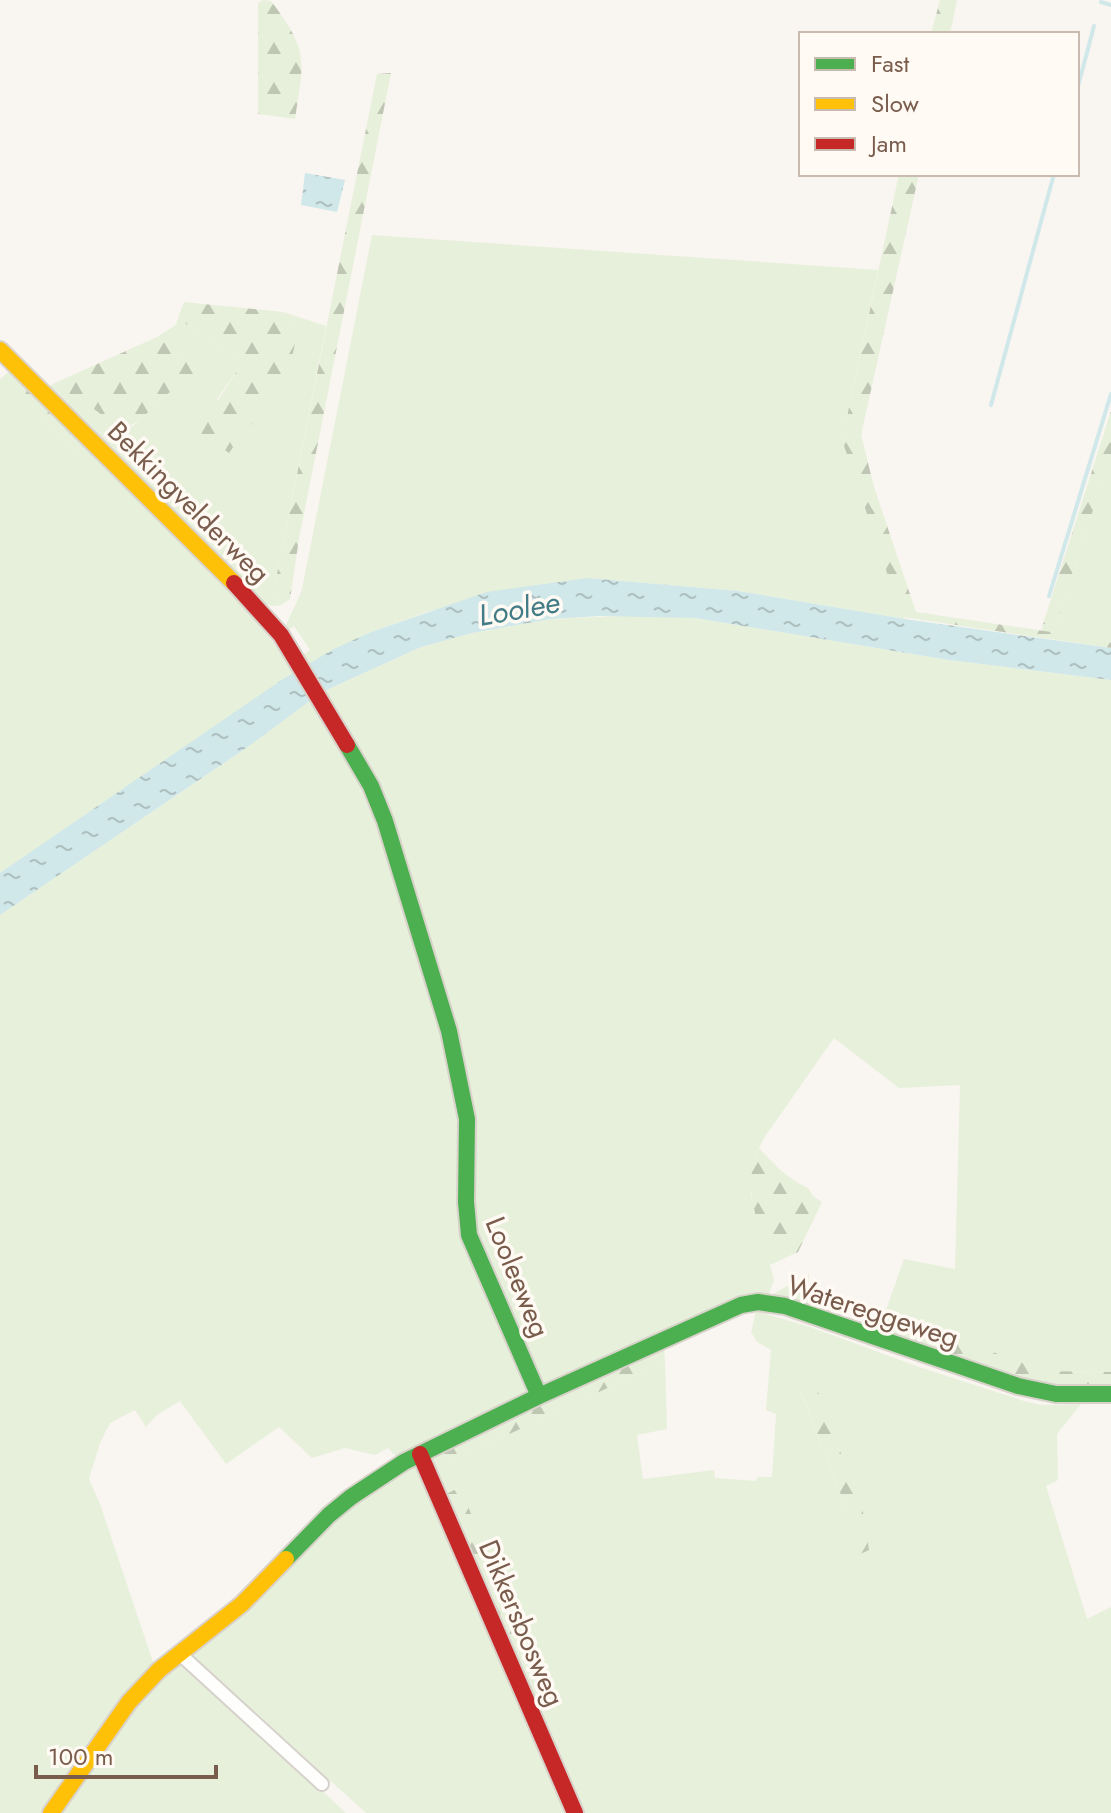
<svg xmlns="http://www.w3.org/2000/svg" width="1111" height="1813" font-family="Jost,sans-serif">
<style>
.grass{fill:#e7f0db;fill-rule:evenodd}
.forest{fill:url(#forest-firs)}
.water{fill:url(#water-ripples)}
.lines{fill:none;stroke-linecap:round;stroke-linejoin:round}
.stream{stroke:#d0e8ea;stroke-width:4}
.street-casing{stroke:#d7d1cb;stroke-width:16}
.fast-casing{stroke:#d9d2cb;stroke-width:20}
.slow-casing{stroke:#d9d2cb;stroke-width:20}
.jam-casing{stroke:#d9d2cb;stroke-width:20}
.street{stroke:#fefefd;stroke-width:12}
.fast{stroke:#4caf50;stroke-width:16}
.slow{stroke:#ffc107;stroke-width:16}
.jam{stroke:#c62828;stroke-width:16}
.labels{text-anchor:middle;stroke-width:7;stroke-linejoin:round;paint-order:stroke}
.street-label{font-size:28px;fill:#7a5c4d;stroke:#fffaf3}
.water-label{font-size:30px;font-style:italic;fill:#437c86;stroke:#fffaf3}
</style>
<defs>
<pattern id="forest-firs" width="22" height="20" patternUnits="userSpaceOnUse" patternTransform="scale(2)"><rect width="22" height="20" fill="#e7f0db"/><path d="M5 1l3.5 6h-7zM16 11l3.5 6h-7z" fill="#c0c6b4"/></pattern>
<pattern id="water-ripples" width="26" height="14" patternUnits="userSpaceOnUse" patternTransform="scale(2)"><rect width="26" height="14" fill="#d0e8ea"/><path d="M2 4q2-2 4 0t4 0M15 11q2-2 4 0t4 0" fill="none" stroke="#aebfc0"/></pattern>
</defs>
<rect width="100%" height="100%" fill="#f9f5f0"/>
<path class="grass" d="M 372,235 L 878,270 L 842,440 L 905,619 L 738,591 L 588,578 L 430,611 L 371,632 L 306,666 L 300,657 L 310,650 L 294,626 L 284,633 C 287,618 297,605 302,589 Z
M 283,312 L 326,326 L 274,589 L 281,605 C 267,609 261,600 252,591 L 47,387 L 57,382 L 75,399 L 79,398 L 121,428 L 133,426 L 177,385 L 199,371 L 157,337 L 176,325 L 179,315 L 186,324 L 240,360 L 239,368 L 217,399 L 229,453 L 298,329 Z
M 12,369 L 29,386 L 32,413 L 46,422 L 83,459 L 100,456 C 170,525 239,591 295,673 L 0,873 L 0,379 Z
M 1111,454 L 1111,641 L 1042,632 L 1043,624 L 1056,625 Z
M 645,615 L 695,618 L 949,660 L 1111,680 L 1111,1372 L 1046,1371 L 954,1339 L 952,1355 L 877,1336 L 904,1259 L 955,1269 L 960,1085 L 899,1088 L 834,1038 L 764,1138 L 755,1156 L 751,1195 L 774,1280 L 768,1297 L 547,1387 L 540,1383 L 471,1223 L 474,1160 L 421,916 L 322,692 L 421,647 L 472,633 L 551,619 Z
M 312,699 L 375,806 L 450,1068 L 460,1115 L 460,1191 L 530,1386 L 529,1395 L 398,1459 L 388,1448 L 375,1455 L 345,1448 L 312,1458 L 279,1427 L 226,1464 L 180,1401 L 157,1415 L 146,1427 L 135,1410 L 110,1423 L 100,1443 L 89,1479 L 100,1504 L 154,1665 L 135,1687 L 44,1813 L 0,1813 L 0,915 L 249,746 Z
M 756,1311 L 810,1327 L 919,1367 L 1024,1401 L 1041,1405 L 1081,1404 L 1057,1434 L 1058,1480 L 1046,1486 L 1087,1619 L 1111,1607 L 1111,1813 L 580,1813 L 513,1652 L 525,1647 L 459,1487 L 446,1494 L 435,1469 L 665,1361 L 667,1429 L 637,1435 L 643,1479 L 714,1470 L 715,1478 L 756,1481 L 758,1477 L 772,1477 L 776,1414 L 766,1410 L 771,1350 L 757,1342 L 751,1332 ZM 814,1383 L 869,1550 L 857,1555 L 851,1521 L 799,1388 Z
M 417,1464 L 567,1813 L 366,1813 L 186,1650 L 325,1521 L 407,1465 Z
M 178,1656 L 346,1813 L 55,1813 L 152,1679 Z"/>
<path class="forest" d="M 263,0 L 271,1 C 309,51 304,60 295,119 L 258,114 L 258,3 Z
M 940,0 L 957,0 L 950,34 L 931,34 Z
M 391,73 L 299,539 L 290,599 L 281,605 L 274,589 L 377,74 Z
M 899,174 L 919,174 L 861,435 L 874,487 L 916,612 L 1111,641 L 1111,648 L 902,617 L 842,440 Z
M 184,302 L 283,312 L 298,329 L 287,381 L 241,436 L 229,453 L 198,431 L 239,368 L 240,360 L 186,324 L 179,315 Z
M 157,337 L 199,371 L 191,383 C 160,388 151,421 121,429 L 79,398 L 75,399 L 57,382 Z
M 29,386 L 100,456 L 96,460 L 83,459 L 46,422 L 32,413 L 25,394 Z
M 1111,411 L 1111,454 L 1056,625 L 1043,624 Z
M 759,1148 L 780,1170 L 798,1183 L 808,1188 L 813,1196 L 822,1202 L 798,1252 L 770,1265 C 760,1228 740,1185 759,1148 Z
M 809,1274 L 808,1309 L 766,1298 Z
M 953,1338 L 1046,1371 L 1111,1372 L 1111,1389 L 1039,1385 L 952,1355 Z
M 664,1346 L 665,1361 L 435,1469 L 432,1456 Z
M 814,1382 L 863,1512 L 869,1550 L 856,1556 L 851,1521 L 799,1387 Z
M 460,1487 L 526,1647 L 513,1652 L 446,1494 Z"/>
<path class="water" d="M 305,173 L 345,180 L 337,212 L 301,205 Z
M 588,578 L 738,591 L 905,619 L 1111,648 L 1111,680 L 949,660 L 695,618 L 600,616 L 551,619 L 472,633 L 421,647 L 322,692 L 249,746 L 0,915 L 0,873 L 283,679 L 334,649 L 371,632 L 487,592 Z"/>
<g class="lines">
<path class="stream" d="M 1101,2 L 1111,5
M 1077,90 L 1094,26
M 991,405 L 1054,174
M 1049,596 L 1111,394"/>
<g class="street-casing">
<path id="street" d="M 180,1654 L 322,1784"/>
</g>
<g class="fast-casing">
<path id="fast" d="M 347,745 L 371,786 L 385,821 L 449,1031 L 467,1119 L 466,1202 L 469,1235 L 539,1396
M 286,1559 L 329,1515 L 351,1497 L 404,1462 L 539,1396 L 741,1305 L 758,1302 L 785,1306 L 1018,1386 L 1056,1394 L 1111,1394"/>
</g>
<g class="slow-casing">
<path id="slow" d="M 0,350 L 234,583
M 51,1813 L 129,1702 L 159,1670 L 242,1604 L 286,1559"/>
</g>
<g class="jam-casing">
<path id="jam" d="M 234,583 L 281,635 L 347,745
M 420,1454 L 575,1813"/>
</g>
<use href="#street" class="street"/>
<use href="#fast" class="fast"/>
<use href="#slow" class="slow"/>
<use href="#jam" class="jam"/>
</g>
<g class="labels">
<g class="street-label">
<text transform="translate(189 502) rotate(45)" y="10">Bekkingvelderweg</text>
<text transform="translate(518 1277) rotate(68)" y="10">Looleeweg</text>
<text transform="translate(873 1311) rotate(18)" y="10">Watereggeweg</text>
<text transform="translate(522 1623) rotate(67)" y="10">Dikkersbosweg</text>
</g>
<g class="water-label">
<text transform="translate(519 609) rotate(-10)" y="10">Loolee</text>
</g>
</g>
<rect x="799" y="32" width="280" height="144" fill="#fffaf3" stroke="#cabbb1" stroke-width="2"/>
<rect x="815" y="58" width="40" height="12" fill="#4caf50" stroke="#cabbb1" stroke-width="2"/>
<text x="871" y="72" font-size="24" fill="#7a5c4d">Fast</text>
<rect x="815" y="98" width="40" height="12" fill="#ffc107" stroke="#cabbb1" stroke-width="2"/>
<text x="871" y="112" font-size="24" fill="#7a5c4d">Slow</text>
<rect x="815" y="138" width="40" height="12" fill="#c62828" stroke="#cabbb1" stroke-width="2"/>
<text x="871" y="152" font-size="24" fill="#7a5c4d">Jam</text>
<path d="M36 1765v12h180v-12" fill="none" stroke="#7a5c4d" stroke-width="4"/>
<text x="48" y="1765" font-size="24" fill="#7a5c4d" stroke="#fffaf3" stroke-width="6" paint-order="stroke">100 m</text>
</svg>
